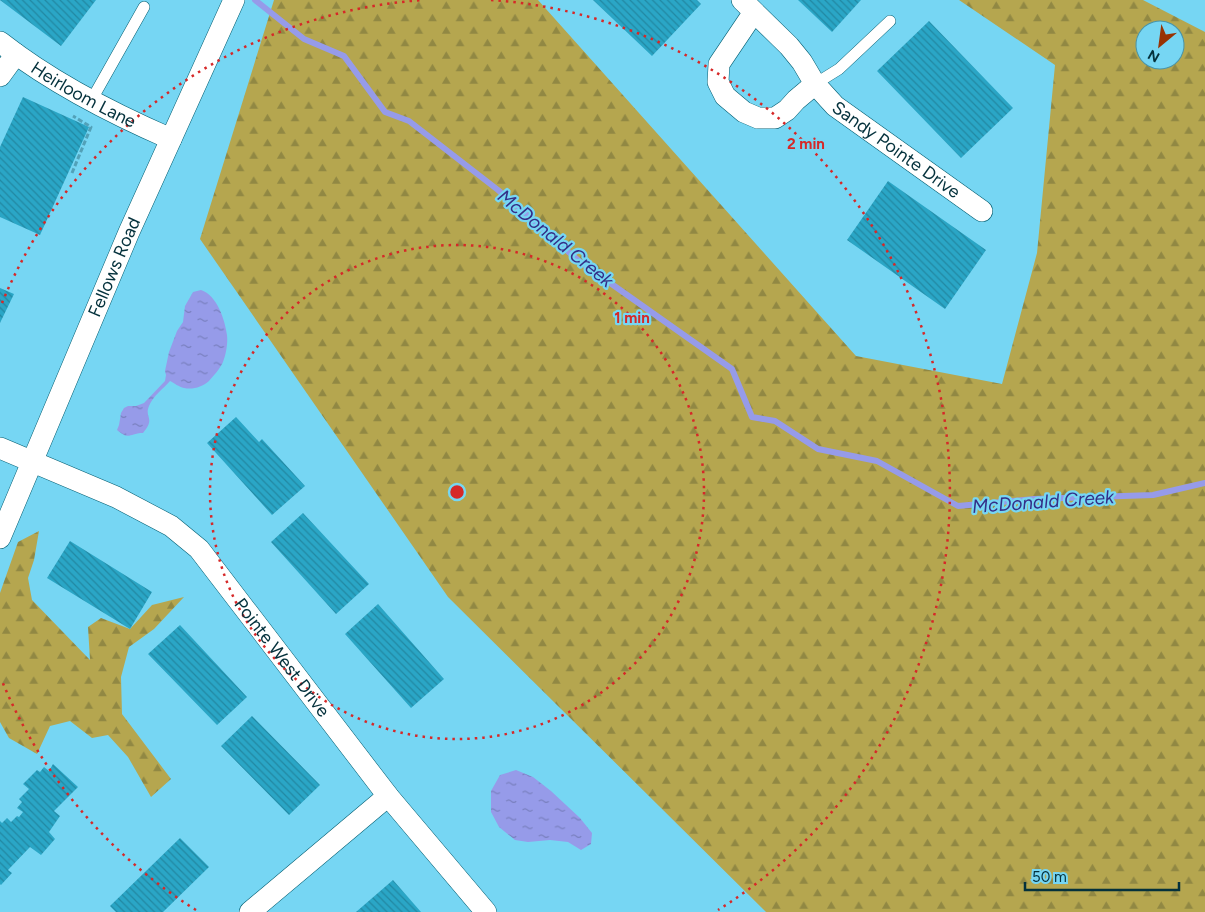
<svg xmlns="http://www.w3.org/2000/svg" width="1205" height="912" font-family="Figtree,sans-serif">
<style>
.forest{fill:url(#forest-firs);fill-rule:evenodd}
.water{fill:url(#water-ripples)}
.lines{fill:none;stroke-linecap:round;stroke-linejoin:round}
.stream{stroke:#969be9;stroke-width:6}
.building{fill:url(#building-back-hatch)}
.lane-casing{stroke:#025d71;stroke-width:12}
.street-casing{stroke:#025d71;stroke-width:22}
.path{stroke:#52a1b8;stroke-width:3;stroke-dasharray:5 2.5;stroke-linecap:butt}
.lane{stroke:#fff;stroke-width:11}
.street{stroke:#fff;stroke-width:21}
.ring{fill:none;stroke:#d62828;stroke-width:2.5;stroke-dasharray:2.5 5}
.labels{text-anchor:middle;stroke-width:4.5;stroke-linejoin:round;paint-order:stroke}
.street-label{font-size:18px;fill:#04313c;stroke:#76d6f3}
.water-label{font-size:19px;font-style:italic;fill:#342e87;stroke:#76d6f3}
.centre{fill:#d62828;stroke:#76d6f3;stroke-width:2.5}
.ring-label{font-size:15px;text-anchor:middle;font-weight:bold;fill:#d62828;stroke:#76d6f3;stroke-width:4.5;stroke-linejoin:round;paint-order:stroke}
</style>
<defs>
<pattern id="forest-firs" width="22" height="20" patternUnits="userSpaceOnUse" patternTransform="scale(1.25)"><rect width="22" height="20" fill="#b5a64f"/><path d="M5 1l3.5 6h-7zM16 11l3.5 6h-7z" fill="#918843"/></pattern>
<pattern id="water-ripples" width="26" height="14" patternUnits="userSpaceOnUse" patternTransform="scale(1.25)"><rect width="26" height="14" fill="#969be9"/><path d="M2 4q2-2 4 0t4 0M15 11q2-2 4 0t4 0" fill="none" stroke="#787fbe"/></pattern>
<pattern id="building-back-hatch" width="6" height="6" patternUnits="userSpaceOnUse" patternTransform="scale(1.25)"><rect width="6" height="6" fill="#2aa6c6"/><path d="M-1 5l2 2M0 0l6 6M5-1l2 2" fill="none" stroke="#2288a2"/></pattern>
</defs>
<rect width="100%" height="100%" fill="#76d6f3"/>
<path class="forest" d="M 274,0 L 538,0 L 856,356 L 1002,384 L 1037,253 L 1055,65 L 959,0 L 1143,0 L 1205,32 L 1205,912 L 766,912 L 448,597 L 200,239 ZM 1145,30 L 1175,30 L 1175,60 L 1145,60 Z
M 39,531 L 34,560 L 28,578 L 32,600 L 90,660 L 88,627 L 101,618 L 130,629 L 152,605 L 184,597 L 154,629 L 129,647 L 121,677 L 122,714 L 171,779 L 151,797 L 128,757 L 108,735 L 92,738 L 70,721 L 50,726 L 37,754 L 9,738 L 0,722 L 0,593 L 18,542 Z"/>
<path class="water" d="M 201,290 C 217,295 225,320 227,335 C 228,343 226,355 223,362 C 220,369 214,375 209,381 C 202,387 193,390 184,388 C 179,387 174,383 170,381 C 163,389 153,396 149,406 C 144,418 156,418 143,433 C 129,433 130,441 117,430 L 119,425 L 121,413 L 124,408 L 128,406 L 136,406 L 144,403 L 165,381 L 166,375 L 165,371 L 169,352 L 177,331 L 183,322 L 185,306 L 193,292 Z
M 516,770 L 533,777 L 551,791 L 580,818 L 592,833 L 591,844 L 581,850 L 568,842 L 550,840 L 528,842 L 515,840 L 499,827 L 491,812 L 491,791 L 500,775 Z"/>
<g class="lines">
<path class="stream" d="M 255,0 L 304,39 L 344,56 L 385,112 L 409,121 L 498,190 L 579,261 L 732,369 L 752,417 L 775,421 L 818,449 L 877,461 L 958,506 L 1034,499 L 1153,495 L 1205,483"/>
</g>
<path class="building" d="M 0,0 L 96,0 L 61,46 Z
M 593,0 L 697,0 L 701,4 L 652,56 Z
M 798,0 L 861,0 L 832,32 Z
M 929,21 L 1013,108 L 961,158 L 877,71 Z
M 23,97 L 89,127 L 40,235 L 0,217 L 0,147 Z
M 888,181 L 986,250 L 945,309 L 847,240 Z
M 0,288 L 14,294 L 0,323 Z
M 236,417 L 259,442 L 262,439 L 305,486 L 272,515 L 207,443 Z
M 303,513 L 369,584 L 336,614 L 271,542 Z
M 70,541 L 152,592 L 130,629 L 47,578 Z
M 378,604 L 444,679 L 411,708 L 345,634 Z
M 180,625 L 247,697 L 217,725 L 148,654 Z
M 252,716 L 320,785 L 289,815 L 221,746 Z
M 53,764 L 78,787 L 54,811 L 60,816 L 49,832 L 55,839 L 41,855 L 30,847 L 8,870 L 12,873 L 1,885 L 0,884 L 0,821 L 2,823 L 7,818 L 11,822 L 17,816 L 19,817 L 23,812 L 17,808 L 22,802 L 19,799 L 29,789 L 23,784 L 37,770 L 40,772 L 44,767 L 49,771 Z
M 180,838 L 209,867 L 163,912 L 116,912 L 110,906 Z
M 393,880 L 421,912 L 356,912 Z"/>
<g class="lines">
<g class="lane-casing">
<path id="lane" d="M 815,84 L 839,69 L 890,21
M 91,101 L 144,7"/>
</g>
<g class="street-casing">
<g id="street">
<path d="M 742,0 L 789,46 L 802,62 L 815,84 L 796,100 L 787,110 L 775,118 L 758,118 L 744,112 L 725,96 L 718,82 L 719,64 L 754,12"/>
<path id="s1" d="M 0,42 C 52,83 111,113 171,139"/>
<path d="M 0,76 L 16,54"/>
<path id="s2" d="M 815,84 L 835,106 L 982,211"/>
<path id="s3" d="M 0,448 L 116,497 L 171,526 L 199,549 L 388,796 L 486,912"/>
<path id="s4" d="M 0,538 L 129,232 L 234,0"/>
<path d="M 250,912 L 388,796"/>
</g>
</g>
<path class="path" d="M 72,173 L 91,127 L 73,116"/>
<use href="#lane" class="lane"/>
<use href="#street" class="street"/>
</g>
<g class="ring">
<circle cx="457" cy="492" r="247"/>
<path d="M196 910A493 493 0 0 1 2 681M2 303A493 493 0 0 1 423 0M491 0A493 493 0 0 1 718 910"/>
</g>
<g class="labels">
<g class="street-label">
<text dy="6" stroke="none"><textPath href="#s1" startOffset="99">Heirloom Lane</textPath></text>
<text dy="6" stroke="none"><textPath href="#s2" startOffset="105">Sandy Pointe Drive</textPath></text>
<text dy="6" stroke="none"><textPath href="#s4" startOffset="294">Fellows Road</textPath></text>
<text dy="6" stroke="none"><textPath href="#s3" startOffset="361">Pointe West Drive</textPath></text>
</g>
<g class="water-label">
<text transform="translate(556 238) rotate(39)" y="7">McDonald Creek</text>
<text transform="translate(1043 501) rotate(-4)" y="7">McDonald Creek</text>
</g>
</g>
<circle cx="457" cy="492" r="8" class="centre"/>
<g class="ring-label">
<text x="806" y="149">2 min</text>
<text x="632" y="323">1 min</text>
</g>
<g transform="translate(1160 45) rotate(209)"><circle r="24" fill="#76d6f3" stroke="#4894aa"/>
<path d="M0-4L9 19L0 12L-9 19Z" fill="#983303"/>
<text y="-8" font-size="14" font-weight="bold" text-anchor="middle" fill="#04313c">N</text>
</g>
<path d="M1025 882v8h154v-8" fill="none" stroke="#04313c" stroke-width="2.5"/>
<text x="1032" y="882" font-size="15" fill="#04313c" stroke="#76d6f3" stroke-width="4" paint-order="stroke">50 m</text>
</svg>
